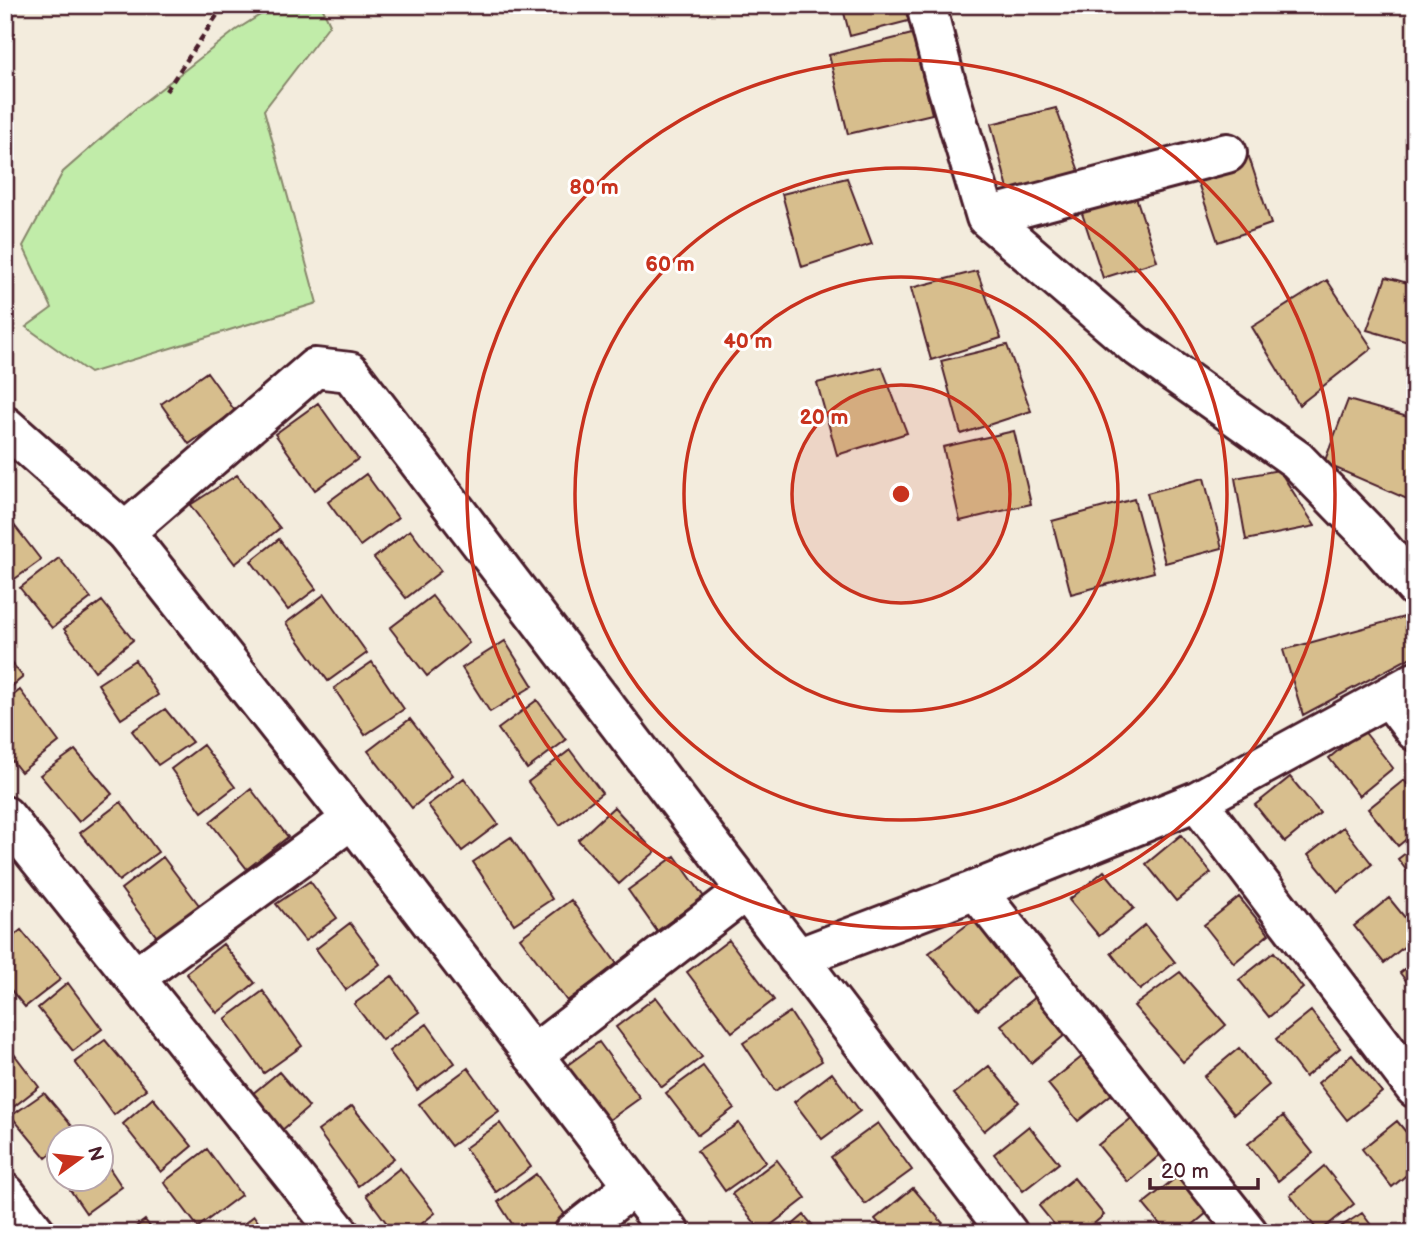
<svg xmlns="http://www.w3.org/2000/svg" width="1420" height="1238" font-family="'Balsamiq Sans',sans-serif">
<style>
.green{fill:#c1eca9;stroke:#86866a;stroke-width:2}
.building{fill:#d7be8d;stroke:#4a1f2b;stroke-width:2}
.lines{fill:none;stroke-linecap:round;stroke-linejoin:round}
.street-casing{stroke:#4a1f2b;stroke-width:44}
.secondary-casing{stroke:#4a1f2b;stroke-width:44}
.path{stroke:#4a1f2b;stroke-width:4.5;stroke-dasharray:7 5;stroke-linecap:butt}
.street{stroke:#fff;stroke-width:38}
.secondary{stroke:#fff;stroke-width:38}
.ring{fill:none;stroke:#c8321e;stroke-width:3.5}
.centre{fill:#c8321e;stroke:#fff;stroke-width:3.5}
.ring-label{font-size:21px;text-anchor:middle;font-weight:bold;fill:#c8321e;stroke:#fff;stroke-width:6;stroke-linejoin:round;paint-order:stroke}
</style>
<rect width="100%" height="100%" fill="#f3ecdd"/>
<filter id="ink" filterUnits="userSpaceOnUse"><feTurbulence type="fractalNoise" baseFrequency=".0143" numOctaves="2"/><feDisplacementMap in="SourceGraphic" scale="14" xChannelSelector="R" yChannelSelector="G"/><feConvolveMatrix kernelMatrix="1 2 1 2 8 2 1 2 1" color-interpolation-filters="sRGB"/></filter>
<g filter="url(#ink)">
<path class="green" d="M 276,5 L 321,5 L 330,24 L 264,110 L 317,303 L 90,373 L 26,327 L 52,308 L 23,246 L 63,172 L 135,109 L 236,30 Z"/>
<path class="building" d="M 842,5 L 913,5 L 916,19 L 850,36 Z
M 912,34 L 932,114 L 848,134 L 829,55 Z
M 1056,108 L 1080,174 L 1010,197 L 991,124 Z
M 1249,157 L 1271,224 L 1218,242 L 1194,171 Z
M 847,178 L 872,244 L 802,267 L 782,194 Z
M 1135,194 L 1157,261 L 1103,278 L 1080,207 Z
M 977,271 L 1001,338 L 931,360 L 911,288 Z
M 1386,277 L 1415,285 L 1415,344 L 1367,330 Z
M 1327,280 L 1372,348 L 1299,405 L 1252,327 Z
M 1007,345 L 1031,411 L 961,434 L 941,361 Z
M 882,367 L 907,433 L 837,455 L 817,383 Z
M 207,372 L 235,411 L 189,444 L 161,404 Z
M 1348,400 L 1415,419 L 1415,478 L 1407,499 L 1324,463 Z
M 318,403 L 358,459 L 315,490 L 275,434 Z
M 1014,431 L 1031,504 L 960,521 L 943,447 Z
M 1279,470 L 1315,526 L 1246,540 L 1235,478 Z
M 366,474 L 398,518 L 360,546 L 328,502 Z
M 237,475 L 280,528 L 235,564 L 190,505 Z
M 1204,478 L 1222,548 L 1165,563 L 1147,493 Z
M 1134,499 L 1154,572 L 1071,594 L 1052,521 Z
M 5,506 L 14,517 L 5,523 Z
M 14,525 L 41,560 L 5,586 L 5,532 Z
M 410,530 L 441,571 L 406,598 L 374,558 Z
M 279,539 L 316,589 L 288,610 L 251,561 Z
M 59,558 L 91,598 L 52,628 L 20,588 Z
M 325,594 L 367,653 L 328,681 L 286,623 Z
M 432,596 L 469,643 L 427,676 L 390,628 Z
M 102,601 L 133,640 L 95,671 L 64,629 Z
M 1415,614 L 1415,655 L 1303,715 L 1283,650 Z
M 505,641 L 533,686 L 490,712 L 462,668 Z
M 5,654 L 23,677 L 5,692 Z
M 135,660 L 158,695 L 121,719 L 98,684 Z
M 372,662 L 404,709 L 365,735 L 334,688 Z
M 20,690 L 59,742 L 21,772 L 5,752 L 5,702 Z
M 537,700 L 566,740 L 527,769 L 498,729 Z
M 165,709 L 192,742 L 158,765 L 132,731 Z
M 410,719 L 453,775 L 412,808 L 368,751 Z
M 1363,730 L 1393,768 L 1359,796 L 1329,758 Z
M 203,745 L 235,787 L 202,812 L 171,769 Z
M 75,750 L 112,794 L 79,822 L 40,775 Z
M 570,750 L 602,793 L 560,825 L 528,782 Z
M 1290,777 L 1320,813 L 1285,842 L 1255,805 Z
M 464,778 L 498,824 L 462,851 L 428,805 Z
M 1404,780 L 1415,794 L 1415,832 L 1398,846 L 1368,809 Z
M 251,789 L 288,837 L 247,869 L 210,822 Z
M 121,802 L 158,852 L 119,881 L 80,833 Z
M 614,807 L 655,852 L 619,884 L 578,840 Z
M 1343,827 L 1372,864 L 1338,892 L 1308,855 Z
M 1181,835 L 1211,873 L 1176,901 L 1146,864 Z
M 511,837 L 552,899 L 514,924 L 473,862 Z
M 1415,846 L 1415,882 L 1398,859 Z
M 675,856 L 704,897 L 657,931 L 628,890 Z
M 163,857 L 202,909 L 160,941 L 121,889 Z
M 1104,871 L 1134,908 L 1099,936 L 1069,900 Z
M 310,881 L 337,918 L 305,941 L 276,904 Z
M 1239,897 L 1269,934 L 1234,963 L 1204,925 Z
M 1389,898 L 1415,930 L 1415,938 L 1384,963 L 1354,926 Z
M 571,900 L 617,964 L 567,1001 L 520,938 Z
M 5,913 L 14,925 L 5,932 Z
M 975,919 L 1020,973 L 978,1010 L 929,953 Z
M 350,923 L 380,964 L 346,990 L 316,949 Z
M 1145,925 L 1175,962 L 1140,990 L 1111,953 Z
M 21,930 L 61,979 L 25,1007 L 5,983 L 5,943 Z
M 729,940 L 774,1000 L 732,1032 L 687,972 Z
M 223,944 L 255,983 L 217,1013 L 186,973 Z
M 1274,952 L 1303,988 L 1269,1017 L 1239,980 Z
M 1415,961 L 1415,992 L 1400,973 Z
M 1180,972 L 1226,1025 L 1183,1062 L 1134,1006 Z
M 392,976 L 419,1012 L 382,1040 L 354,1004 Z
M 68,983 L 102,1029 L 73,1051 L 38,1008 Z
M 263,991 L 302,1046 L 264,1073 L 225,1019 Z
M 656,997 L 702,1057 L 662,1087 L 616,1027 Z
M 1036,997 L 1066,1034 L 1031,1063 L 1001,1025 Z
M 1311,1011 L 1340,1048 L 1305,1077 L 1276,1039 Z
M 790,1012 L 822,1061 L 775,1091 L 743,1043 Z
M 427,1024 L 455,1063 L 417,1090 L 389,1051 Z
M 105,1040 L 146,1089 L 114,1115 L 75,1062 Z
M 5,1042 L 39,1087 L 7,1112 L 5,1111 Z
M 599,1042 L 640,1098 L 602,1125 L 562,1069 Z
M 1239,1048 L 1269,1085 L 1234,1114 L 1204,1077 Z
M 1352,1055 L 1382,1092 L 1347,1120 L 1318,1083 Z
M 1083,1056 L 1113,1093 L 1078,1121 L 1048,1084 Z
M 703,1066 L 734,1108 L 698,1135 L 666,1093 Z
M 989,1066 L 1019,1102 L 984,1131 L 954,1094 Z
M 468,1068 L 499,1111 L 451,1146 L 419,1104 Z
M 279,1072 L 309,1107 L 281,1131 L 251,1095 Z
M 832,1073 L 860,1111 L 822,1139 L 794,1102 Z
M 44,1093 L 77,1132 L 72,1136 L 60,1136 L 60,1146 L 46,1158 L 11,1116 Z
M 153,1098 L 192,1146 L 161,1172 L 123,1124 Z
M 352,1106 L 394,1158 L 358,1186 L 318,1131 Z
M 1283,1116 L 1313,1153 L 1278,1181 L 1248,1144 Z
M 1133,1117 L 1162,1153 L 1128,1182 L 1098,1145 Z
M 1397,1121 L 1415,1143 L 1415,1168 L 1392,1187 L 1362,1149 Z
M 500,1123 L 531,1167 L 496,1192 L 465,1148 Z
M 739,1123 L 766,1162 L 725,1191 L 697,1151 Z
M 878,1123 L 912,1170 L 865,1204 L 831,1157 Z
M 1029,1126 L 1059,1163 L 1023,1191 L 994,1154 Z
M 207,1149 L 241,1195 L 198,1227 L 164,1182 Z
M 102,1157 L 122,1187 L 86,1213 L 62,1178 L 102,1178 Z
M 777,1160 L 806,1198 L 762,1232 L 732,1194 Z
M 1324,1166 L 1354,1204 L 1319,1232 L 1290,1195 Z
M 400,1168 L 435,1213 L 410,1233 L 394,1233 L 366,1195 Z
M 536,1174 L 566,1216 L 543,1233 L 518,1233 L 498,1202 Z
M 1178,1176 L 1208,1212 L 1183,1233 L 1167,1233 L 1143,1204 Z
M 1074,1178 L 1104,1215 L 1083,1233 L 1061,1233 L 1039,1206 Z
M 913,1188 L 946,1227 L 938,1233 L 887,1233 L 875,1219 Z
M 1362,1213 L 1377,1233 L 1331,1233 Z
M 804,1215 L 819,1233 L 783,1233 Z
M 254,1216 L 266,1233 L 232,1233 Z
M 145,1220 L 155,1233 L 128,1233 Z"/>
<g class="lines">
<g class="street-casing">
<path id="street" d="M 926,5 L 944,76 L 986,217 L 1134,344 L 1297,460 L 1370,535 L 1415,587
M 986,217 L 1227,153
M 125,532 L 315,368 L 350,372 L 1008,1233
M 1389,697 L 1415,731
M 1197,801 L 1415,1088
M 5,816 L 339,1233
M 976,890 L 1248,1233
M 797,958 L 976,890 L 1197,801 L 1415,682
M 136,977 L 352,819
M 533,1055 L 746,890
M 5,1193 L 36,1233
M 574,1233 L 634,1186"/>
</g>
<g class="secondary-casing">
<path id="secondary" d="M 5,426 L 125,532 L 352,819 L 670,1233"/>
</g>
<path class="path" d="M 166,91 L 224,5"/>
<use href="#street" class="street"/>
<use href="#secondary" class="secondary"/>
</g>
</g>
<circle cx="901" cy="494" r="109" fill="#c8321e" fill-opacity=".12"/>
<g class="ring">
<circle cx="901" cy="494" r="109"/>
<circle cx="901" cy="494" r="217"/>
<circle cx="901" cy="494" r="326"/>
<circle cx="901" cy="494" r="434"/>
</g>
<circle cx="901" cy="494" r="10" class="centre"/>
<g class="ring-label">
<text x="594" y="194">80 m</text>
<text x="670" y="271">60 m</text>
<text x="748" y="348">40 m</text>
<text x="824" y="424">20 m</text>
</g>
<rect width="1420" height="1238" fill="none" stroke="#fff" stroke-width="28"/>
<rect x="14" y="14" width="1392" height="1210" fill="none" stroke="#4a1f2b" stroke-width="2.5" filter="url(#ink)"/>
<g transform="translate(80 1158) rotate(75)"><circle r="33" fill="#ffffff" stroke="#b7a5aa" stroke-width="2"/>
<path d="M0-5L12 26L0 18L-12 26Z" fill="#c8321e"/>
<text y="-10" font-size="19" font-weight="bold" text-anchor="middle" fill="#4a1f2b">N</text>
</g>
<path d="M1150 1178v10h108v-10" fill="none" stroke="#4a1f2b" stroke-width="3.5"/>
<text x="1161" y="1178" font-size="21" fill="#4a1f2b" stroke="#ffffff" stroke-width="5" paint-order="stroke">20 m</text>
</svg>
